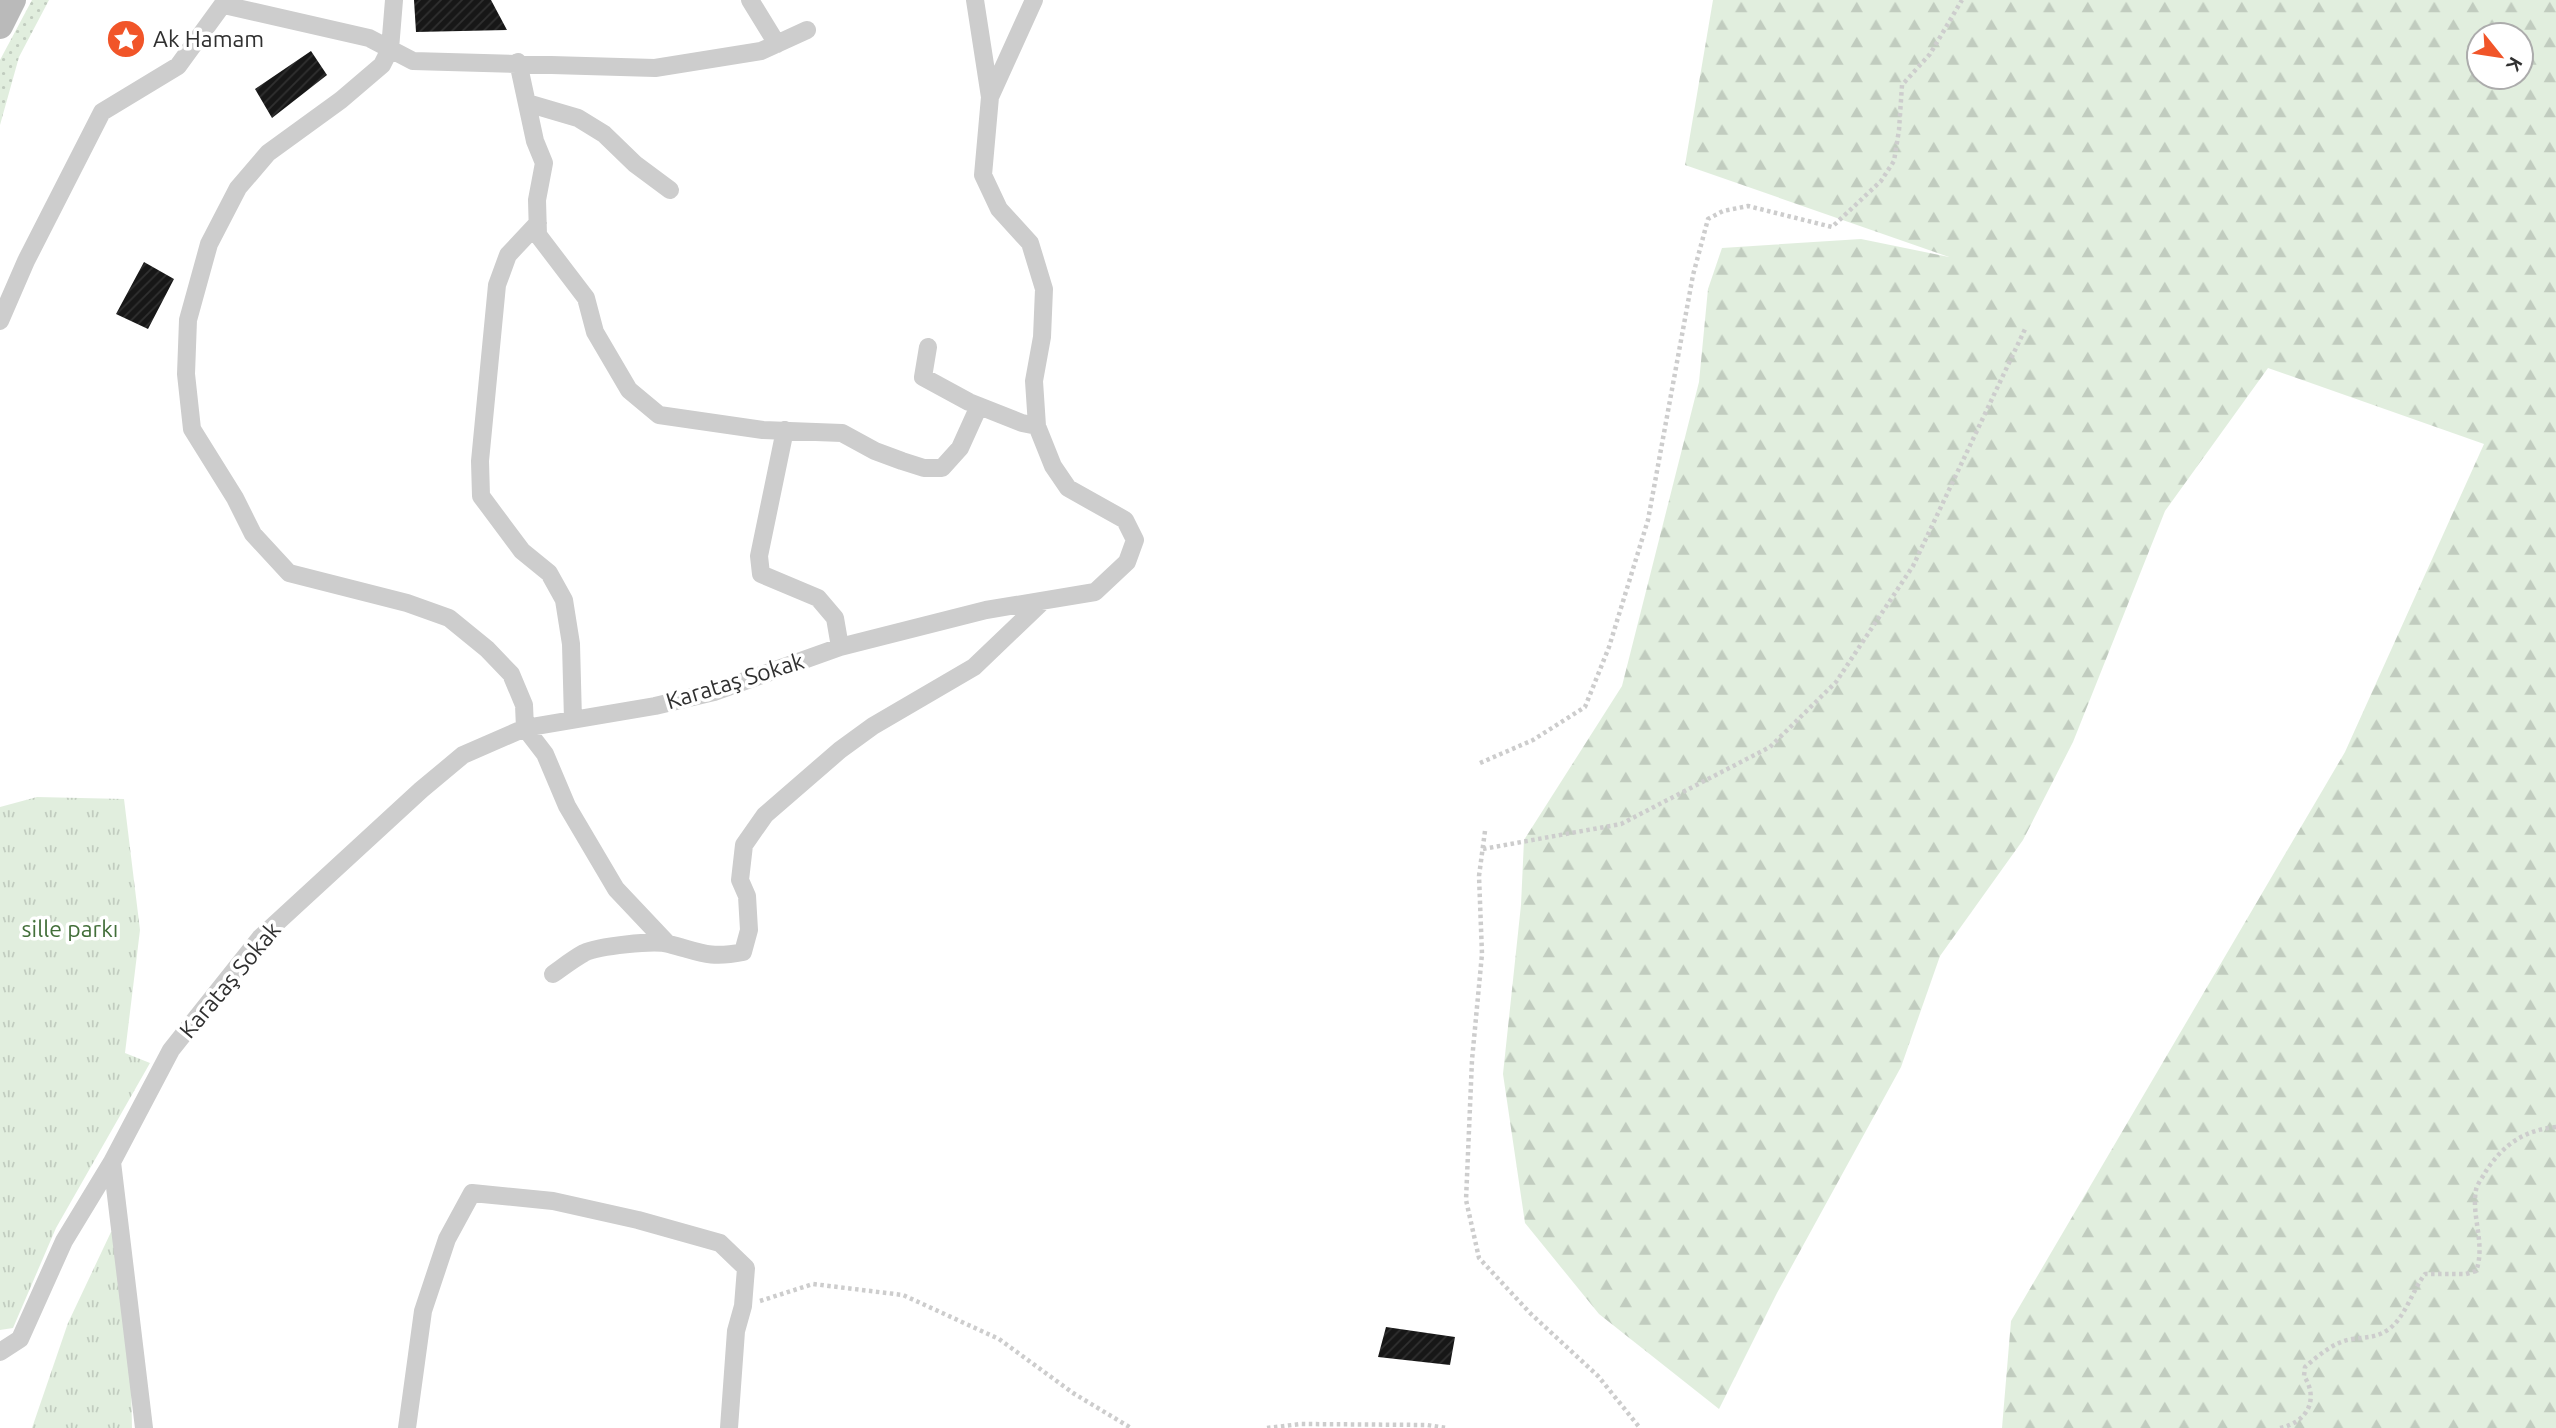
<svg xmlns="http://www.w3.org/2000/svg" width="2556" height="1428" font-family="Ubuntu,sans-serif">
<style>
.grass{fill:url(#grass-dots)}
.forest{fill:url(#forest-firs);fill-rule:evenodd}
.park{fill:url(#park-tufts)}
.building{fill:url(#building-hatch)}
.lines{fill:none;stroke-linecap:round;stroke-linejoin:round}
.path{stroke:#cdcdcd;stroke-width:4.5;stroke-dasharray:3.5 3.5;stroke-linecap:butt}
.street{stroke:#cdcdcd;stroke-width:18}
.secondary{stroke:#bababa;stroke-width:26}
.labels{text-anchor:middle;stroke-width:7;stroke-linejoin:round;paint-order:stroke}
.poi-label{font-size:23px;fill:#303030;stroke:#fff;text-anchor:start}
.street-label{font-size:23px;fill:#303030;stroke:#fff}
.park-label{font-size:23px;fill:#436f3a;stroke:#fff}
</style>
<defs>
<pattern id="grass-dots" width="8" height="8" patternUnits="userSpaceOnUse" patternTransform="scale(1.75)"><rect width="8" height="8" fill="#e1eede"/><path d="M2 2h.1M6 6h.1" fill="none" stroke="#c1ccbf" stroke-width="1.8" stroke-linecap="round"/></pattern>
<pattern id="forest-firs" width="22" height="20" patternUnits="userSpaceOnUse" patternTransform="scale(1.75)"><rect width="22" height="20" fill="#e1eede"/><path d="M5 1l3.5 6h-7zM16 11l3.5 6h-7z" fill="#c1ccbf"/></pattern>
<pattern id="park-tufts" width="24" height="20" patternUnits="userSpaceOnUse" patternTransform="scale(1.75)"><rect width="24" height="20" fill="#e1eede"/><path d="M3 7l-1-3M5 7V3M7 7l1-3M15 17l-1-3M17 17v-4M19 17l1-3" fill="none" stroke="#c1ccbf"/></pattern>
<pattern id="building-hatch" width="6" height="6" patternUnits="userSpaceOnUse" patternTransform="scale(1.75)"><rect width="6" height="6" fill="#171717"/><path d="M-1 1l2-2M0 6l6-6M5 7l2-2" fill="none" stroke="#303030"/></pattern>
</defs>
<rect width="100%" height="100%" fill="#fff"/>
<path class="grass" d="M 32,0 L 49,0 L 19,57 L 0,125 L 0,60 Z"/>
<path class="forest" d="M 1713,0 L 2556,0 L 2556,1428 L 2002,1428 L 2011,1321 L 2345,752 L 2484,444 L 2268,368 L 2165,511 L 2073,742 L 2023,840 L 1940,956 L 1901,1067 L 1777,1293 L 1719,1409 L 1599,1314 L 1525,1223 L 1503,1074 L 1521,905 L 1524,840 L 1622,686 L 1699,382 L 1708,289 L 1722,248 L 1861,239 L 1949,257 L 1685,165 ZM 2521,35 L 2521,77 L 2479,77 L 2479,35 Z"/>
<path class="park" d="M 37,797 L 124,799 L 140,930 L 125,1053 L 150,1063 L 56,1228 L 13,1328 L 0,1330 L 0,807 Z
M 128,1227 L 132,1428 L 32,1428 L 68,1323 L 111,1232 Z"/>
<path class="building" d="M 414,0 L 491,0 L 507,30 L 416,32 Z
M 311,51 L 327,75 L 272,118 L 255,89 Z
M 144,262 L 174,279 L 148,329 L 116,314 Z
M 1386,1327 L 1455,1337 L 1450,1365 L 1378,1357 Z"/>
<g class="lines">
<path class="path" d="M 1480,763 L 1533,740 L 1585,707 L 1609,647 L 1648,520 L 1693,275 L 1708,219 L 1723,211 L 1748,206 L 1832,227 L 1881,181 L 1894,161 L 1899,130 L 1902,85 L 1930,54 L 1962,0
M 1485,831 L 1479,876 L 1482,954 L 1472,1060 L 1466,1200 L 1479,1258 L 1530,1313 L 1598,1376 L 1640,1428
M 1483,849 L 1621,824 L 1770,747 L 1836,682 L 1913,566 L 2026,327
M 760,1301 L 813,1284 L 903,1295 L 999,1339 L 1073,1393 L 1131,1428
M 1267,1428 L 1301,1424 L 1427,1425 L 1447,1428
M 2280,1428 C 2308,1422 2319,1399 2304,1376 L 2305,1367 C 2319,1355 2334,1342 2352,1339 C 2367,1337 2376,1338 2389,1329 C 2406,1316 2412,1291 2425,1274 L 2466,1274 L 2476,1271 C 2486,1245 2471,1216 2476,1190 C 2477,1184 2483,1177 2486,1171 C 2503,1145 2524,1130 2556,1127"/>
<path class="street" d="M 394,0 L 390,49 L 382,65 L 341,100 L 268,153 L 238,188 L 209,244 L 188,320 L 186,374 L 192,429 L 235,498 L 253,534 L 289,573 L 407,603 L 449,618 L 487,649 L 511,674 L 524,705 L 525,728 L 545,754 L 567,806 L 616,889 L 667,943
M 750,0 L 777,44
M 975,0 L 990,97
M 224,5 L 369,38 L 413,61 L 655,68 L 761,51 L 807,30
M 518,62 L 535,141 L 544,163 L 537,200 L 538,235 L 586,298 L 595,332 L 629,390 L 659,415 L 763,430 L 842,433 L 875,451 L 902,461 L 924,468 L 942,468 L 960,448 L 979,406
M 527,103 L 578,118 L 604,134 L 635,164 L 670,190
M 538,223 L 508,255 L 497,285 L 480,461 L 481,496 L 522,551 L 549,573 L 564,600 L 571,644 L 573,720
M 0,321 L 26,261 L 102,112 L 178,66 L 226,0
M 928,347 L 923,377 L 969,402 L 1022,423 L 1037,426
M 785,430 L 759,556 L 761,574 L 818,598 L 835,618 L 840,647
M 553,974 C 563,967 573,959 584,953 C 598,946 654,940 669,944 C 700,952 709,959 743,952 L 749,930 L 747,896 L 740,880 L 744,845 L 765,815 L 840,750 L 873,726 L 974,667 L 1043,601
M 112,1162 L 144,1428
M 0,1352 L 20,1339 L 64,1241 L 112,1162 L 171,1050 L 260,938 L 421,790 L 463,755 L 525,728 L 655,706 L 714,692 L 840,647 L 986,610 L 1095,592 L 1127,562 L 1135,540 L 1125,520 L 1068,488 L 1053,466 L 1037,426 L 1034,381 L 1042,337 L 1044,289 L 1030,243 L 999,209 L 983,175 L 990,97 L 1034,0
M 407,1428 L 423,1311 L 447,1239 L 472,1193 L 553,1201 L 638,1220 L 720,1243 L 746,1268 L 743,1306 L 736,1331 L 729,1428"/>
<path class="secondary" d="M 0,26 L 13,0"/>
</g>
<defs>
<g id="sight-disc" transform="scale(2.0125)"><circle r="9.5" fill="#f15529" stroke="#fff"/><path d="M0-6L1.8-2.2L6-1.7L2.9 1.2L3.7 5.4L0 3.3L-3.7 5.4L-2.9 1.2L-6-1.7L-1.8-2.2Z" fill="#fff"/></g>
</defs>
<g fill-rule="evenodd">
<use href="#sight-disc" x="126" y="39"/>
</g>
<g class="labels">
<g class="poi-label">
<text x="153" y="47">Ak Hamam</text>
</g>
<g class="street-label">
<text transform="translate(735 681) rotate(-17)" y="8">Karataş Sokak</text>
<text transform="translate(230 980) rotate(-50)" y="8">Karataş Sokak</text>
</g>
<g class="park-label">
<text x="70" y="937">sille parkı</text>
</g>
</g>
<g transform="translate(2500 56) rotate(120)"><circle r="33" fill="#ffffff" stroke="#acacac" stroke-width="2"/>
<path d="M0-5L12 26L0 18L-12 26Z" fill="#f15529"/>
<text y="-10" font-size="19" font-weight="bold" text-anchor="middle" fill="#303030">K</text>
</g>
</svg>
